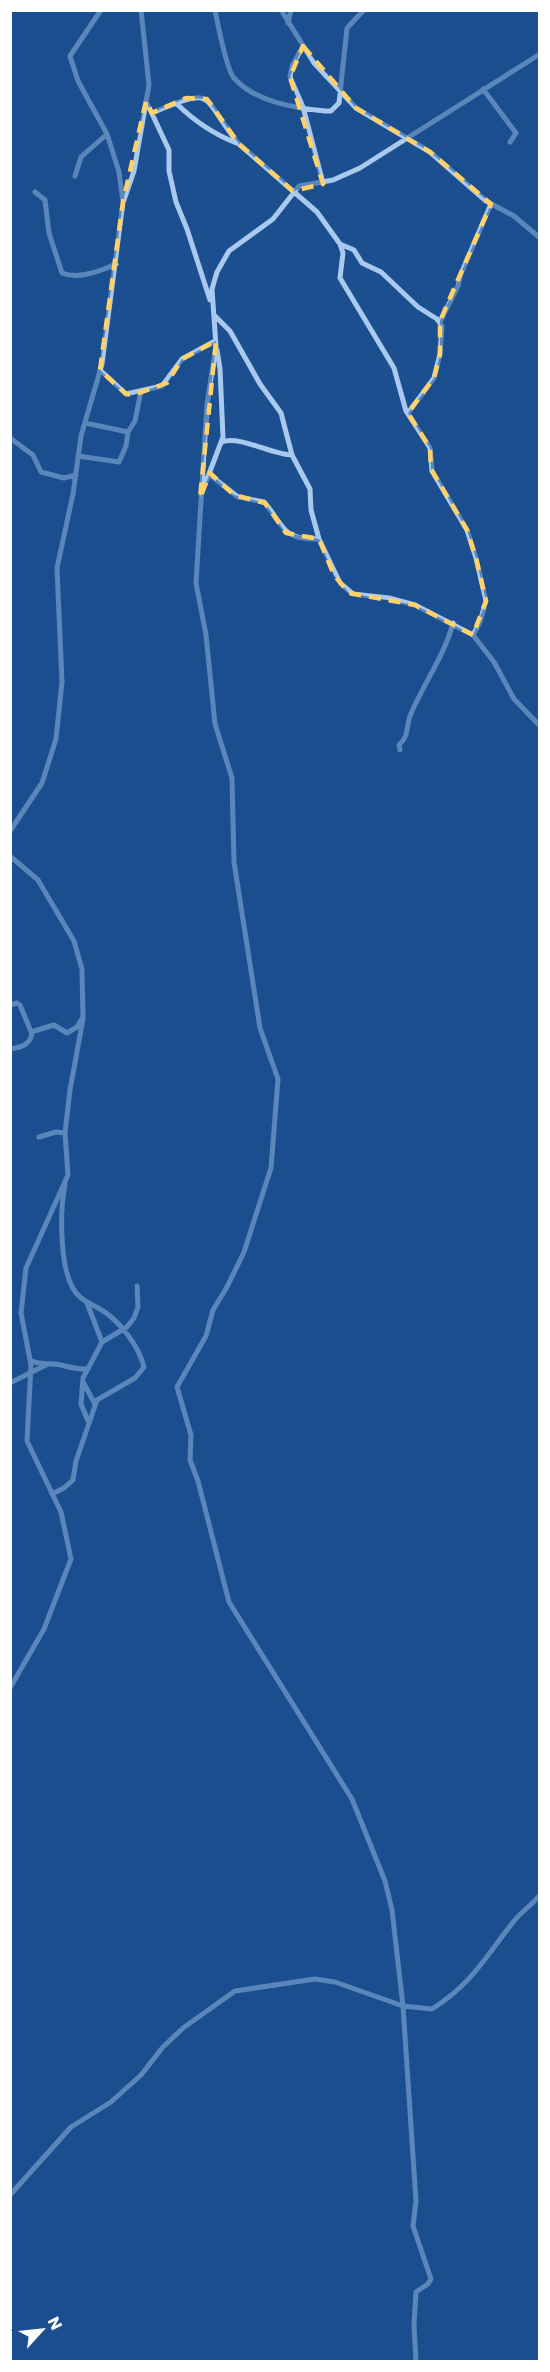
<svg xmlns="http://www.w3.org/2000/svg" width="550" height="2372" font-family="Poppins,sans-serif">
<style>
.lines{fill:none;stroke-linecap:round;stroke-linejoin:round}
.street{stroke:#a9c9ee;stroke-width:5}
.marked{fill:none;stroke:#ffd166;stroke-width:4.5;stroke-dasharray:12 8;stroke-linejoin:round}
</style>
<rect width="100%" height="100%" fill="#1b4f8f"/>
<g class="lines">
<path class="street" d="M 215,10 C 218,24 226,69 234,78 C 255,102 295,108 325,111 L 331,111 L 339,103 L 347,28 L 364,10
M 281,10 L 314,63 L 356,108 L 430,152 L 486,201 L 514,216 L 540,238
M 288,23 L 291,10
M 303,46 L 292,66 L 290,77 L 303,107 L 323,183
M 483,89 L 516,133 L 510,142
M 146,101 L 169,150 L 169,171 L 176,202 L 187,229 L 210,300
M 176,103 C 194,121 215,135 239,144 L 317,212 L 340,244 L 343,253 L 340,278 L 394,368 L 406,411 L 430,448 L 432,471 L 467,530 L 476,558 L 486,601 L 480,622 L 473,635
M 152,113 C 217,86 199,94 238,143
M 75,176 L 81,157 L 107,134
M 35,192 L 45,200 L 49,233 L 62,273 C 78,280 101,271 116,264
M 124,200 L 134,171 L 149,85 L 141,10
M 340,244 L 354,250 L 362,263 L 381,272 L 418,307 L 437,319 L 442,326 L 440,354 L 434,378 L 408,413
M 214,315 L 230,331 L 260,384 L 281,413 L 292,455 L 310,489 L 311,510 L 319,539 L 340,583 L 353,594 L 389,598 L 415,605 L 473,635 L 494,662 L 514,699 L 540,726
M 440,322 L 458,286 L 461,274 L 491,204
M 100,370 L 126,394 L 162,386 L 182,359 L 215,341
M 85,423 L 128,432 L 135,421 L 141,391
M 10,438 L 33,455 L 41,472 L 64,478 L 76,475
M 222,442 C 240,435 272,455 292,455
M 78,456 L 119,462 L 126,446 L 128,432
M 210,475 L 238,497 L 264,502 C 285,526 281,540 319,539
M 201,495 L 223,437 L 220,369 L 217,350
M 400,750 L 399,745 C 409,736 406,728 410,716 C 423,684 444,657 453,623
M 10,831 L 42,783 L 56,739 L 62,682 L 57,568 L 73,494 L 81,436 L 102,364 L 123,202 L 119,172 L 107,134 L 78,81 L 70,56 L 101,10
M 10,856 L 38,880 L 74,941 L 82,969 L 83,1017 L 77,1027 L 67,1033 L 54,1025 L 31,1032
M 10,1005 L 17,1003 L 20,1005 L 32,1034 C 29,1046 21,1047 10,1049
M 65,1133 L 70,1090 L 83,1019
M 87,1303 L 102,1342
M 30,1360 C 39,1365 44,1363 54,1364 C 66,1365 74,1370 88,1369
M 83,1382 L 95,1404
M 10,1383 L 46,1365
M 89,1423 L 81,1404 L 83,1378 L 102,1342 L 127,1327 L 134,1318 L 138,1307 L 137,1286
M 52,1494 L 64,1488 L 73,1480 L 76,1461 L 97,1400 L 135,1378 L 144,1367 C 139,1346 119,1320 100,1309 C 93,1305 86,1302 80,1297 C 58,1279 60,1210 65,1185
M 10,1688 L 44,1629 L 71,1559 L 61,1512 L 27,1441 L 31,1365 L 21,1313 L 26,1268 L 68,1175 L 65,1133 L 56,1132 L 39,1137
M 10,2195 L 71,2127 L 111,2102 L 141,2075 L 163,2047 L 183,2028 L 235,1991 L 315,1979 L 335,1982 L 403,2006 L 432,2009 C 472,1984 486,1956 514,1921 C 521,1912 532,1905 540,1895
M 416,2362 L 414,2325 L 416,2292 L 428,2284 L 431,2279 L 413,2226 L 416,2201 L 403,2006 L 392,1910 L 385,1881 L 352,1799 L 229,1602 L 198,1481 L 190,1460 L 191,1435 L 177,1387 L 206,1336 L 213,1310 L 227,1287 L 244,1252 L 271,1168 L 278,1079 L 260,1028 L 234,862 L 232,778 L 215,724 L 206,635 L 196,583 L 207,404 L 216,346 L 212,289 L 217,272 L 229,251 L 273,219 L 299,186 L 333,180 L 360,168 L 540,54"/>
</g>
<path d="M0 0H550V2372H0ZM 303,46 L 356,108 L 430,152 L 491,204 L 440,321 L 440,354 L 434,378 L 408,413 L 430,448 L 431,469 L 467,530 L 476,558 L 486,601 L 473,635 L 415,605 L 349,593 L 334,575 L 319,539 L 286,533 L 265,503 L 234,495 L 210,473 L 200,498 L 216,341 L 182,359 L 167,383 L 133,395 L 126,394 L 100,370 L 123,202 L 146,101 L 152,113 L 186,98 L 207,99 L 239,144 L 293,191 L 323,184 L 290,77 Z" fill="#1b4f8f" fill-opacity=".55" fill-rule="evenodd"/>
<path class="marked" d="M 303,46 L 356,108 L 430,152 L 491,204 L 440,321 L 440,354 L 434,378 L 408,413 L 430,448 L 431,469 L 467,530 L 476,558 L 486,601 L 473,635 L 415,605 L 349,593 L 334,575 L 319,539 L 286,533 L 265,503 L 234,495 L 210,473 L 200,498 L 216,341 L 182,359 L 167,383 L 133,395 L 126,394 L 100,370 L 123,202 L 146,101 L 152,113 L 186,98 L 207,99 L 239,144 L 293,191 L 323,184 L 290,77 Z"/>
<rect width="550" height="2372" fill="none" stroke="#ffffff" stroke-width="24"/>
<g transform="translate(42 2330) rotate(63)" stroke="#1b4f8f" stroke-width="4.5" paint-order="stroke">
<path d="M0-4.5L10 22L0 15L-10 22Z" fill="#ffffff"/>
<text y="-9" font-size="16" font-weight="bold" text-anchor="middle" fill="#ffffff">N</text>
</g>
</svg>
